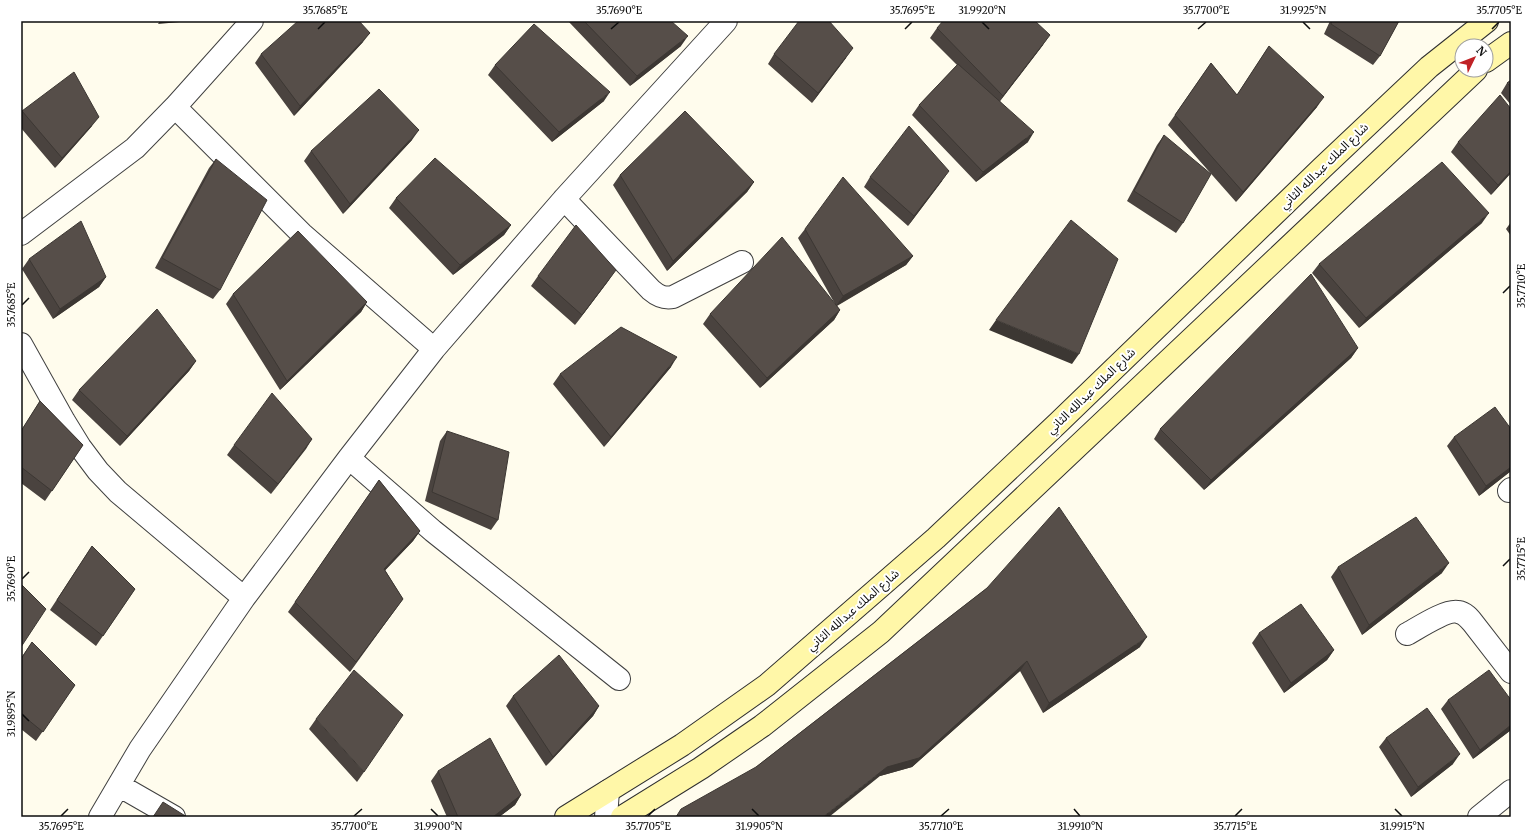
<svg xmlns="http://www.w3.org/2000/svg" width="1532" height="838" font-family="Merriweather,'Noto Sans Arabic',serif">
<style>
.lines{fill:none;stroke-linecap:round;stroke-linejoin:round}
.minor-casing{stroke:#404040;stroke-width:24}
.secondary-casing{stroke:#2f2f2f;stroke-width:24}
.minor{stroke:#fff;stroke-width:22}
.secondary{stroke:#fff7a8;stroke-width:22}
.wall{fill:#4a433f}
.shaded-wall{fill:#3c3733}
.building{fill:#564e49;stroke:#3c3733}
.ticks{fill:none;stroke:#0d0d0d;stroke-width:1.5}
.labels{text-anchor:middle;stroke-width:4;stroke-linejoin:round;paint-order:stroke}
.street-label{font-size:12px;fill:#0d0d0d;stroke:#fff}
.neatline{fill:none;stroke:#0d0d0d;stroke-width:1.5}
.ticks-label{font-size:10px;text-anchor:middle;fill:#0d0d0d}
</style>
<rect width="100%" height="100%" fill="#fffced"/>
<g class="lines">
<g class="minor-casing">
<path id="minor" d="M 175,107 L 302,234 L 434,349
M 564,199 L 651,290 C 658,296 664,299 673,297 L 742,262
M 21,234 L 135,148 L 175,107 L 252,21
M 21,344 L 64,421 L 80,447 L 98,471 L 118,492 L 244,598
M 349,458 L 433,531 L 619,679
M 1509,491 L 1511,489
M 1407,634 C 1418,628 1447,609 1458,612 C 1465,613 1469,618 1473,623 L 1511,672
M 120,786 L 174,817
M 100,817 L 140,749 L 244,598 L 349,458 L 434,349 L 564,199 L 726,21
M 606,817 L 608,791
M 1479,817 L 1511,791"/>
</g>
<g class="secondary-casing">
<path id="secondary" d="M 1486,61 L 1511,43
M 566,817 L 682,745 L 767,685 L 936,538 L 1058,423 L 1322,168 L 1429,67 L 1487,21
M 622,817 L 701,768 L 762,726 L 881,632 L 1476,70"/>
</g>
<use href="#minor" class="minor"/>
<use href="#secondary" class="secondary"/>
</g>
<path class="wall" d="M 568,21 L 671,21 L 681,46 L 630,86 Z
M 1330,21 L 1399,21 L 1380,56 L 1373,65 L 1324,34 Z
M 937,28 L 1043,45 L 1000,101 L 1028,142 L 976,182 L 912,115 L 919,105 L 957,65 L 930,38 Z
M 363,42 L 294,116 L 255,63 L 261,54 Z
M 1269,46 L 1317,107 L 1236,202 L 1168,125 L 1211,63 L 1237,95 Z
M 774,54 L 846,58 L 812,103 L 768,64 Z
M 495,65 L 604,101 L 552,142 L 488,75 Z
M 1511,80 L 1511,105 L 1501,93 L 1507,83 Z
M 22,111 L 92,126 L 55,168 L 21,128 L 21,112 Z
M 1164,135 L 1183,223 L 1176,233 L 1127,201 L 1157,145 Z
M 412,140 L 343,214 L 304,161 L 311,151 Z
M 1458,142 L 1511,173 L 1491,195 L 1451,152 Z
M 216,159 L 220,290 L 213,299 L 155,268 L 209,168 Z
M 620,175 L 754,182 L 747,192 L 667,271 L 613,185 Z
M 870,177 L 942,181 L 908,226 L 864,187 Z
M 396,198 L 511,225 L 504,235 L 453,275 L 389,208 Z
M 1511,222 L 1511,236 L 1506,229 Z
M 1482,223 L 1359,328 L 1312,273 L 1319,264 Z
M 805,229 L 913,256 L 906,265 L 837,306 L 840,310 L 834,320 L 760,388 L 703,324 L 710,314 L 835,304 L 798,238 Z
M 29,259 L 106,277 L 99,287 L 53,319 L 22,269 Z
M 538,276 L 609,280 L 575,325 L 531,286 Z
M 233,294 L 367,302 L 361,312 L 280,390 L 226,304 Z
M 1358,348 L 1351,358 L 1204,490 L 1154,439 L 1160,429 Z
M 196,361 L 189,371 L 120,446 L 72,400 L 79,390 Z
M 671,367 L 604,447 L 553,384 L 560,374 Z
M 40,401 L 83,445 L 45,501 L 21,483 L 21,431 Z
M 1511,429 L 1511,471 L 1479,496 L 1447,446 L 1454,437 Z
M 447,431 L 498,520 L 491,530 L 425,501 L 440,441 Z
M 312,439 L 271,494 L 227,455 L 234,445 Z
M 379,480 L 420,531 L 413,541 L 385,570 L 403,599 L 350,672 L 288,612 Z
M 92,546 L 135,589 L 96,646 L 50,610 Z
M 1338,567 L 1442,573 L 1362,635 L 1331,577 Z
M 987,588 L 1140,647 L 1043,713 L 1020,671 L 912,767 L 880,776 L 756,767 Z
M 1259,633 L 1334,650 L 1327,660 L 1284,693 L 1252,643 Z
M 32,642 L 75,685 L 36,741 L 21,729 L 21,658 Z
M 513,696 L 599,706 L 593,716 L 546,766 L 506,706 Z
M 1448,700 L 1511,700 L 1511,730 L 1473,759 L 1441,709 Z
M 316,719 L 364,772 L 357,782 L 309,729 Z
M 1386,738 L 1453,764 L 1411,797 L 1379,747 Z
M 438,771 L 521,795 L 515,805 L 499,817 L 447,817 L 431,781 Z"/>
<path class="shaded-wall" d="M 160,21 L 190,21 L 158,24 Z
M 370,33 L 363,42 L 294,116 L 300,106 Z
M 1050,35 L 1043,45 L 997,105 L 1003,96 Z
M 688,36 L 681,46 L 630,86 L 637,76 Z
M 853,48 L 846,58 L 812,103 L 818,93 Z
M 610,92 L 604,101 L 552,142 L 559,132 Z
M 1324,97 L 1317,107 L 1236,202 L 1243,192 Z
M 99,117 L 92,126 L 55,168 L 62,158 Z
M 419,130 L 412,140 L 343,214 L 350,204 Z
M 1034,132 L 1028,142 L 976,182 L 983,172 Z
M 949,171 L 942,181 L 908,226 L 914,216 Z
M 1511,171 L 1511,173 L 1491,195 L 1498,185 Z
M 754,182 L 747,192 L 667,271 L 673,261 Z
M 1489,213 L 1482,223 L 1359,328 L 1366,318 Z
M 511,225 L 504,235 L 453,275 L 460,265 Z
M 913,256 L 906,265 L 836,306 L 843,296 Z
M 616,270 L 609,280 L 575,325 L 582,315 Z
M 106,277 L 99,287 L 53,319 L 60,309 Z
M 367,302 L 361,312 L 280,390 L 287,381 Z
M 840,310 L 834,320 L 760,388 L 767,378 Z
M 996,320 L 1079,354 L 1072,364 L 989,330 Z
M 1358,348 L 1351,358 L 1204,490 L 1211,480 Z
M 677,357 L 671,367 L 604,447 L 611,437 Z
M 196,361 L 189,371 L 120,446 L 127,436 Z
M 312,439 L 306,449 L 271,494 L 278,484 Z
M 1511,467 L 1511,471 L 1479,496 L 1486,486 Z
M 420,531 L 413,541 L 377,579 L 384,569 Z
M 1449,563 L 1442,573 L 1362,635 L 1369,625 Z
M 1147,637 L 1140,647 L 1043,713 L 1049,703 Z
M 1334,650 L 1327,660 L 1284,693 L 1291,683 Z
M 1027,661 L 1020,671 L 912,767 L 880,776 L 829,817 L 823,817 L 887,767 Z
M 599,706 L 593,716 L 546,766 L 553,757 Z
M 1511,725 L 1511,730 L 1473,759 L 1480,750 Z
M 1460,754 L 1453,764 L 1411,797 L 1418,787 Z
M 521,795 L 515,805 L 499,817 L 493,817 Z"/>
<path class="building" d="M 298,21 L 359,21 L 370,33 L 300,106 L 261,54 Z
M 584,21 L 671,21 L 688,36 L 637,76 Z
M 799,21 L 829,21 L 853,48 L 818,93 L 774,54 Z
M 943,21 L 1035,21 L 1050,35 L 1003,96 L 937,28 Z
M 1332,21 L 1399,21 L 1380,56 L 1331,24 Z
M 534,24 L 610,92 L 559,132 L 495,65 Z
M 1269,46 L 1324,97 L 1243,192 L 1175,115 L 1211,63 L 1237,95 Z
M 958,64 L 1034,132 L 983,172 L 919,105 Z
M 74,72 L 99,117 L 62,158 L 22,111 Z
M 1511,80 L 1511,87 L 1507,83 Z
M 379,89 L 419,130 L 350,204 L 311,151 Z
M 1500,95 L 1511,109 L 1511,171 L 1498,185 L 1458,142 Z
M 685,111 L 754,182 L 673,261 L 620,175 Z
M 909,126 L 949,171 L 914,216 L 870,177 Z
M 1164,135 L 1211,174 L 1183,223 L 1134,191 Z
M 435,158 L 511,225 L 460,265 L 396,198 Z
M 216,159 L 267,200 L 220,290 L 162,258 Z
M 1442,162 L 1489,213 L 1366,318 L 1319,264 Z
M 843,177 L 913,256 L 843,296 L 805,229 Z
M 1071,220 L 1118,259 L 1079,354 L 996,320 Z
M 81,221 L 106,277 L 60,309 L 29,259 Z
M 576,225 L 616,270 L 582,315 L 538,276 Z
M 298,231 L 367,302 L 287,381 L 233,294 Z
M 782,237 L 840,310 L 767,378 L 710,314 Z
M 1311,274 L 1358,348 L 1211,480 L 1160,429 Z
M 157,309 L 196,361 L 127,436 L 79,390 Z
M 621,327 L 677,357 L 611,437 L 560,374 Z
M 272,393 L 312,439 L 278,484 L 234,445 Z
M 40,401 L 83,445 L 52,491 L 21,467 L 21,431 Z
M 1495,407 L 1511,429 L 1511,467 L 1486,486 L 1454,437 Z
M 447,431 L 509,452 L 498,520 L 432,492 Z
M 379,480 L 420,531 L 384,569 L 403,599 L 356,662 L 295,602 Z
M 1059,507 L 1147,637 L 1049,703 L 1027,661 L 919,758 L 887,767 L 823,817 L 676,817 L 681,809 L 756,767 L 987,588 Z
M 1416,517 L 1449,563 L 1369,625 L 1338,567 Z
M 92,546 L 135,589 L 103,636 L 57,600 Z
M 21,584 L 46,609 L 21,647 Z
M 1301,604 L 1334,650 L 1291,683 L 1259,633 Z
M 32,642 L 75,685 L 43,732 L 21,714 L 21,659 Z
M 559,655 L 599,706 L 553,757 L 513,696 Z
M 354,670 L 403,715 L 364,772 L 316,719 Z
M 1489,670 L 1511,700 L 1511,725 L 1480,750 L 1448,700 Z
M 1427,708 L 1460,754 L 1418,787 L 1386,738 Z
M 490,738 L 521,795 L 493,817 L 458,817 L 438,771 Z
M 163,802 L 187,817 L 153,817 Z"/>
<path class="ticks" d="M 982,22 L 989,29M 1303,22 L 1310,29M 318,29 L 325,22M 611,29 L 619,22M 905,29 L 912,22M 1198,29 L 1206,22M 1492,29 L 1499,22M 1503,293 L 1510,286M 22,305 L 29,298M 1503,566 L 1510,559M 22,579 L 29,572M 22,714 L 29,721M 431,809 L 438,816M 752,809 L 759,816M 1074,809 L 1080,816M 1395,809 L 1402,816M 61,816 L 68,809M 354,816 L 362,809M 648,816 L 655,809M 941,816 L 949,809M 1235,816 L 1242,809"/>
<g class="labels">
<g class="street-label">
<text transform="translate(1324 166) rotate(-44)" y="4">شارع الملك عبدالله الثاني</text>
<text transform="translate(1091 391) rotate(-44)" y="4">شارع الملك عبدالله الثاني</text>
<text transform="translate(853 610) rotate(-41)" y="4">شارع الملك عبدالله الثاني</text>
</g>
</g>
<rect width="1532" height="838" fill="none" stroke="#ffffff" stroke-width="44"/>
<g transform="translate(1474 58) rotate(47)"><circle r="19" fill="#ffffff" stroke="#9e9e9e"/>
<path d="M0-3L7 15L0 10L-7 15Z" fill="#c02226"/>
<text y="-6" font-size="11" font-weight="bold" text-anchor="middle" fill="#0d0d0d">N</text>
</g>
<rect x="22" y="22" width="1488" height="794" class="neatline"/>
<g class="ticks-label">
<text x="325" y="14">35.7685°E</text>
<text x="619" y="14">35.7690°E</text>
<text x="912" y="14">35.7695°E</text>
<text x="982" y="14">31.9920°N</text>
<text x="1206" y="14">35.7700°E</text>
<text x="1303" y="14">31.9925°N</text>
<text x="1499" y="14">35.7705°E</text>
<text transform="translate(1521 286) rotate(-90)" y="4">35.7710°E</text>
<text transform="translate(11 305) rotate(-90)" y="4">35.7685°E</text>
<text transform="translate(1521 559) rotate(-90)" y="4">35.7715°E</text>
<text transform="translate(11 579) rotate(-90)" y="4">35.7690°E</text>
<text transform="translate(11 714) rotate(-90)" y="4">31.9895°N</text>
<text x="61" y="830">35.7695°E</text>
<text x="354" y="830">35.7700°E</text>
<text x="438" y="830">31.9900°N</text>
<text x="648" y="830">35.7705°E</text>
<text x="759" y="830">31.9905°N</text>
<text x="941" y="830">35.7710°E</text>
<text x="1080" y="830">31.9910°N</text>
<text x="1235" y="830">35.7715°E</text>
<text x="1402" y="830">31.9915°N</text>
</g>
</svg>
